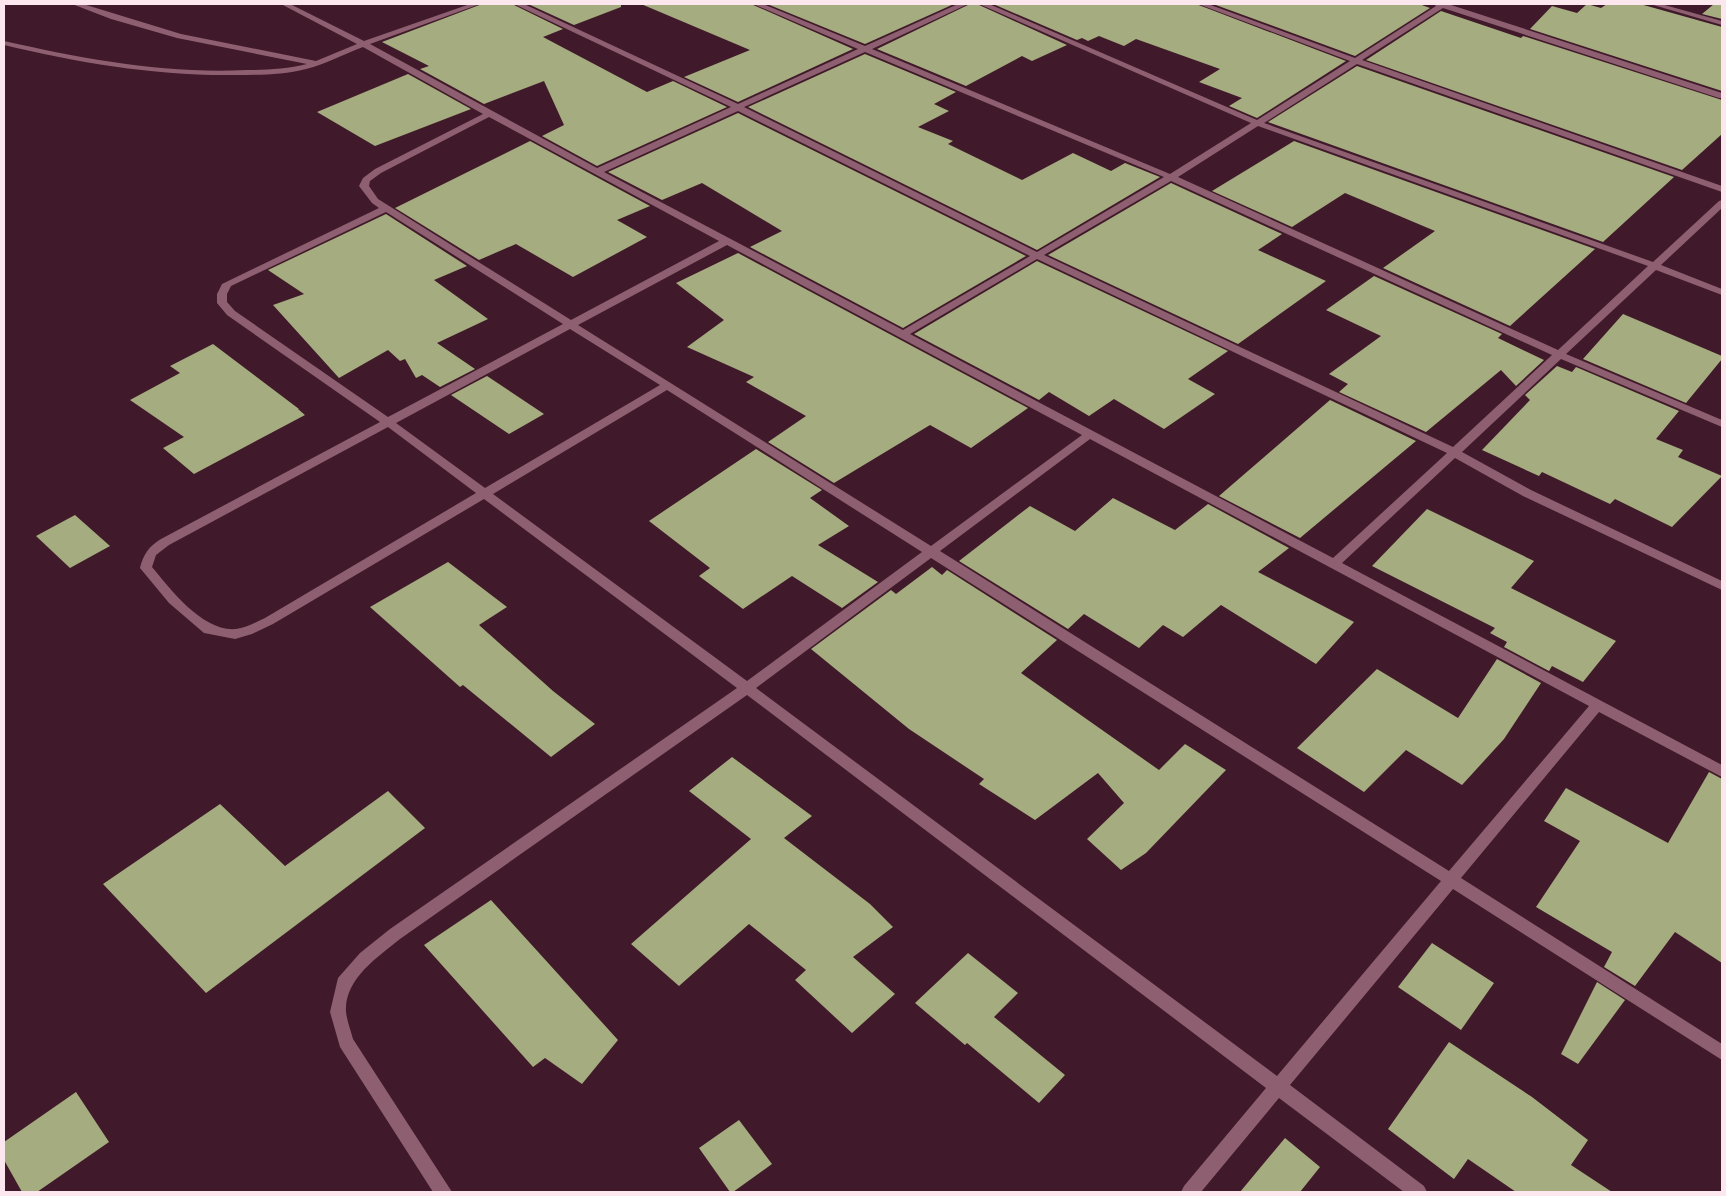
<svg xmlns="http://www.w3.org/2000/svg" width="1726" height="1196" font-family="Quicksand,sans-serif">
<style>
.building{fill:#a5ac7f}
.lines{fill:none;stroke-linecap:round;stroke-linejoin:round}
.street{fill:#8e5f70;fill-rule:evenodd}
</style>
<rect width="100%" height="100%" fill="#401a2a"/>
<path class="building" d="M 482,4 L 512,4 L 563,29 L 543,37 L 647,92 L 673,81 L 727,107 L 597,166 L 542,136 L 564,125 L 544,81 L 484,104 L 420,69 L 429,66 L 382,42 Z
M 528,4 L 621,4 L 621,7 L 574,25 Z
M 641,4 L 751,4 L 853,49 L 738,102 L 684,77 L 750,50 Z
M 767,4 L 954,4 L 865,44 Z
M 970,4 L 977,4 L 1067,45 L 1032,61 L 1022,56 L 966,86 L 877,49 Z
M 993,4 L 1196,4 L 1346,61 L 1257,118 L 1229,106 L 1242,98 L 1199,82 L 1220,69 L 1136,39 L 1124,46 L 1099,36 L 1088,41 L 1082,38 L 1077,40 Z
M 1213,4 L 1419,4 L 1430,8 L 1355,56 Z
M 1587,4 L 1601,8 L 1607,4 L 1640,4 L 1722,27 L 1722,91 L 1530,29 L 1552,6 L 1577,13 Z
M 1714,4 L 1722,4 L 1722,19 L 1702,14 Z
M 1441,11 L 1521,38 L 1523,36 L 1722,100 L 1722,134 L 1682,170 L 1366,60 Z
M 865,54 L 956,92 L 934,104 L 949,111 L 918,127 L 953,141 L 948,144 L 1022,180 L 1073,153 L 1111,171 L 1125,163 L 1160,177 L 1037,250 L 748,107 Z
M 1357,66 L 1674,177 L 1603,242 L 1268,122 Z
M 408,74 L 471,109 L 375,146 L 317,112 Z
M 738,113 L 1026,256 L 903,328 L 750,247 L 782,231 L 702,183 L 662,200 L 608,172 Z
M 530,141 L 650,206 L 617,220 L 647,237 L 573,277 L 516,244 L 479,260 L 395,208 Z
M 1294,141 L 1595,249 L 1510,326 L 1383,268 L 1435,231 L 1345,193 L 1292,227 L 1212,191 Z
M 1171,183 L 1282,234 L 1258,250 L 1326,281 L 1238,344 L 1048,255 Z
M 386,214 L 467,266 L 434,280 L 488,319 L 437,343 L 475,369 L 440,387 L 422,375 L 416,378 L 405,359 L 400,361 L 388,350 L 339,378 L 273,305 L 304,294 L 268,270 Z
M 738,253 L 1028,408 L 971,448 L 930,425 L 834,483 L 768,442 L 806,416 L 746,382 L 754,377 L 687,347 L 724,320 L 676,283 Z
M 1037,261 L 1228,351 L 1188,379 L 1215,394 L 1164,429 L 1114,399 L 1089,416 L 1049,392 L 1039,400 L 914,334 Z
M 1374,276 L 1502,334 L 1498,338 L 1544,360 L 1516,386 L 1501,370 L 1426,432 L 1339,392 L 1348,384 L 1329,374 L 1381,336 L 1326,310 Z
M 1623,314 L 1722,356 L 1722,359 L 1686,403 L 1583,359 Z
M 213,344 L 299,409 L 298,409 L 305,415 L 194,474 L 163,448 L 184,437 L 130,400 L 180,373 L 170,366 Z
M 1557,366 L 1572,372 L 1576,367 L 1679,411 L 1656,439 L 1683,450 L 1678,457 L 1722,476 L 1672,527 L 1615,499 L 1610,504 L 1542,472 L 1539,476 L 1482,450 L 1530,400 L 1525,395 Z
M 487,376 L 544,414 L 509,434 L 451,395 Z
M 1330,400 L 1416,441 L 1300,538 L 1219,496 Z
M 756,449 L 822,490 L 810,498 L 849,526 L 818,545 L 878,582 L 842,608 L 792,576 L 743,609 L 699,576 L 710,568 L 649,521 Z
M 1113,498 L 1175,530 L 1208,504 L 1289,548 L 1258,572 L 1354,622 L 1316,664 L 1221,605 L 1183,637 L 1163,625 L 1139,648 L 1084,614 L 1068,629 L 959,561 L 1030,506 L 1075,531 Z
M 1427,509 L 1534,561 L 1511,588 L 1616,641 L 1583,682 L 1552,666 L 1549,671 L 1504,647 L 1507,642 L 1490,633 L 1495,628 L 1372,566 Z
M 75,515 L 110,546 L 70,568 L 36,536 Z
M 448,562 L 507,607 L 479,625 L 553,691 L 595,724 L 551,757 L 463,685 L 460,687 L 370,607 Z
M 932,567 L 942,575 L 947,570 L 1057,640 L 1021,673 L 1159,770 L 1185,744 L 1226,770 L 1146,853 L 1121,870 L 1087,839 L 1124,803 L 1098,773 L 1035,820 L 979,784 L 984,779 L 909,729 L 811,649 L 891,590 L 896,594 Z
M 1497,659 L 1541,683 L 1504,739 L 1462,785 L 1406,750 L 1364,792 L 1297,748 L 1377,669 L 1458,718 Z
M 732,757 L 812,816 L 784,838 L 870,904 L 893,927 L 853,957 L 895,994 L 852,1033 L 795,980 L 806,970 L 749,924 L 679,986 L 631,944 L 751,839 L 689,791 Z
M 1709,772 L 1722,779 L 1722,963 L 1675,932 L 1635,986 L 1604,967 L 1612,952 L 1536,907 L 1580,841 L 1544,821 L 1566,788 L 1668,843 Z
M 388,791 L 425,828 L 206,993 L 103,884 L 220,804 L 285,866 Z
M 491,900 L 618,1040 L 582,1084 L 545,1058 L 533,1067 L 424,945 Z
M 1432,943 L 1494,983 L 1461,1030 L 1398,987 Z
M 968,953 L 1018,993 L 994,1017 L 1065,1075 L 1039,1103 L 967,1043 L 965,1045 L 915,1003 Z
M 1597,982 L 1625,1000 L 1578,1064 L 1561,1054 Z
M 1449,1042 L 1532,1097 L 1588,1140 L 1571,1165 L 1612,1192 L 1516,1192 L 1468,1159 L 1454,1179 L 1388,1129 Z
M 76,1092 L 109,1142 L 37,1192 L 22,1192 L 4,1160 L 4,1142 Z
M 739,1120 L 772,1164 L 733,1192 L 730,1192 L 699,1148 Z
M 1285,1138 L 1320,1167 L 1300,1192 L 1240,1192 Z"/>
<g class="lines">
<path class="street" d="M 72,4 L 83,4 L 181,34 L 316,61 L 357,44 L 281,4 L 290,4 L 364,41 L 470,4 L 480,4 L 370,44 L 597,168 L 731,107 L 514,4 L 524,4 L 738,104 L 858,49 L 753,4 L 763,4 L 865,46 L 958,4 L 968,4 L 872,49 L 1170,174 L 1251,123 L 979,4 L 989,4 L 1257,120 L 1350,61 L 1198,4 L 1208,4 L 1355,58 L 1436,6 L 1433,4 L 1448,4 L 1722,93 L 1722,98 L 1719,98 L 1443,8 L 1362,60 L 1722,186 L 1722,192 L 1357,64 L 1264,123 L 1653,262 L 1719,201 L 1722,200 L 1722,208 L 1661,265 L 1722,289 L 1722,295 L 1656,270 L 1566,354 L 1722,420 L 1722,427 L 1561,359 L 1462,452 L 1531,490 L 1722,581 L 1722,590 L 1523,496 L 1455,458 L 1342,563 L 1722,765 L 1722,777 L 1599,712 L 1461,878 L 1722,1044 L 1722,1060 L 1453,889 L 1290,1085 L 1424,1186 L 1427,1192 L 1404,1192 L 1279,1098 L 1201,1192 L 1181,1192 L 1184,1186 L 1266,1088 L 747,695 L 400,939 C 378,957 344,979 346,1012 C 347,1021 351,1031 353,1039 L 452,1192 L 433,1192 L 340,1047 L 330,1012 L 338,978 L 360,953 L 390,929 L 737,688 L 484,499 L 273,624 L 252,634 L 235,639 L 204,633 L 169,603 L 140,568 C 143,555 149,546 161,539 L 380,422 L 227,315 L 217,303 L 217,294 L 222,284 L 379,208 L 372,203 L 359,186 L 363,178 L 375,169 L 483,114 L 363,47 C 344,54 326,64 306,69 C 283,75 258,75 234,75 C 156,76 80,63 4,45 L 4,41 C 84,59 164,74 246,70 C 266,70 287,69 307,64 L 177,38 L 111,19 ZM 865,52 L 1164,177 L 1037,252 L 744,107 ZM 738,111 L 1030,256 L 903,330 L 604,172 ZM 489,117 L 719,241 L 571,320 L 378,199 L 369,186 L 370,181 L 381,173 ZM 1258,126 L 1648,266 L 1558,350 L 1178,177 ZM 1171,181 L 1552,355 L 1453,447 L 1044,255 ZM 386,212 L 563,324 L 388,417 L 235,311 L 227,302 L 227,294 L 231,286 ZM 727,245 L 1082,435 L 931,546 L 578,325 ZM 1037,259 L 1447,453 L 1333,558 L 910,334 ZM 570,329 L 660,385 L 485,488 L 396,423 ZM 667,390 L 922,552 L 747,681 L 493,494 ZM 388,427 L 476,493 L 265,618 C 256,622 246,628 236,629 C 203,632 171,590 152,567 L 156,555 L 169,545 ZM 1090,439 L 1589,706 L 1449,871 L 940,551 ZM 931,558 L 1441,881 L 1277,1076 L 756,688 Z
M 1650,4 L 1661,4 L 1722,21 L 1722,25 Z"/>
</g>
<rect width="1726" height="1196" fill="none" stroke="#fce7ee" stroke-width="10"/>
</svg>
